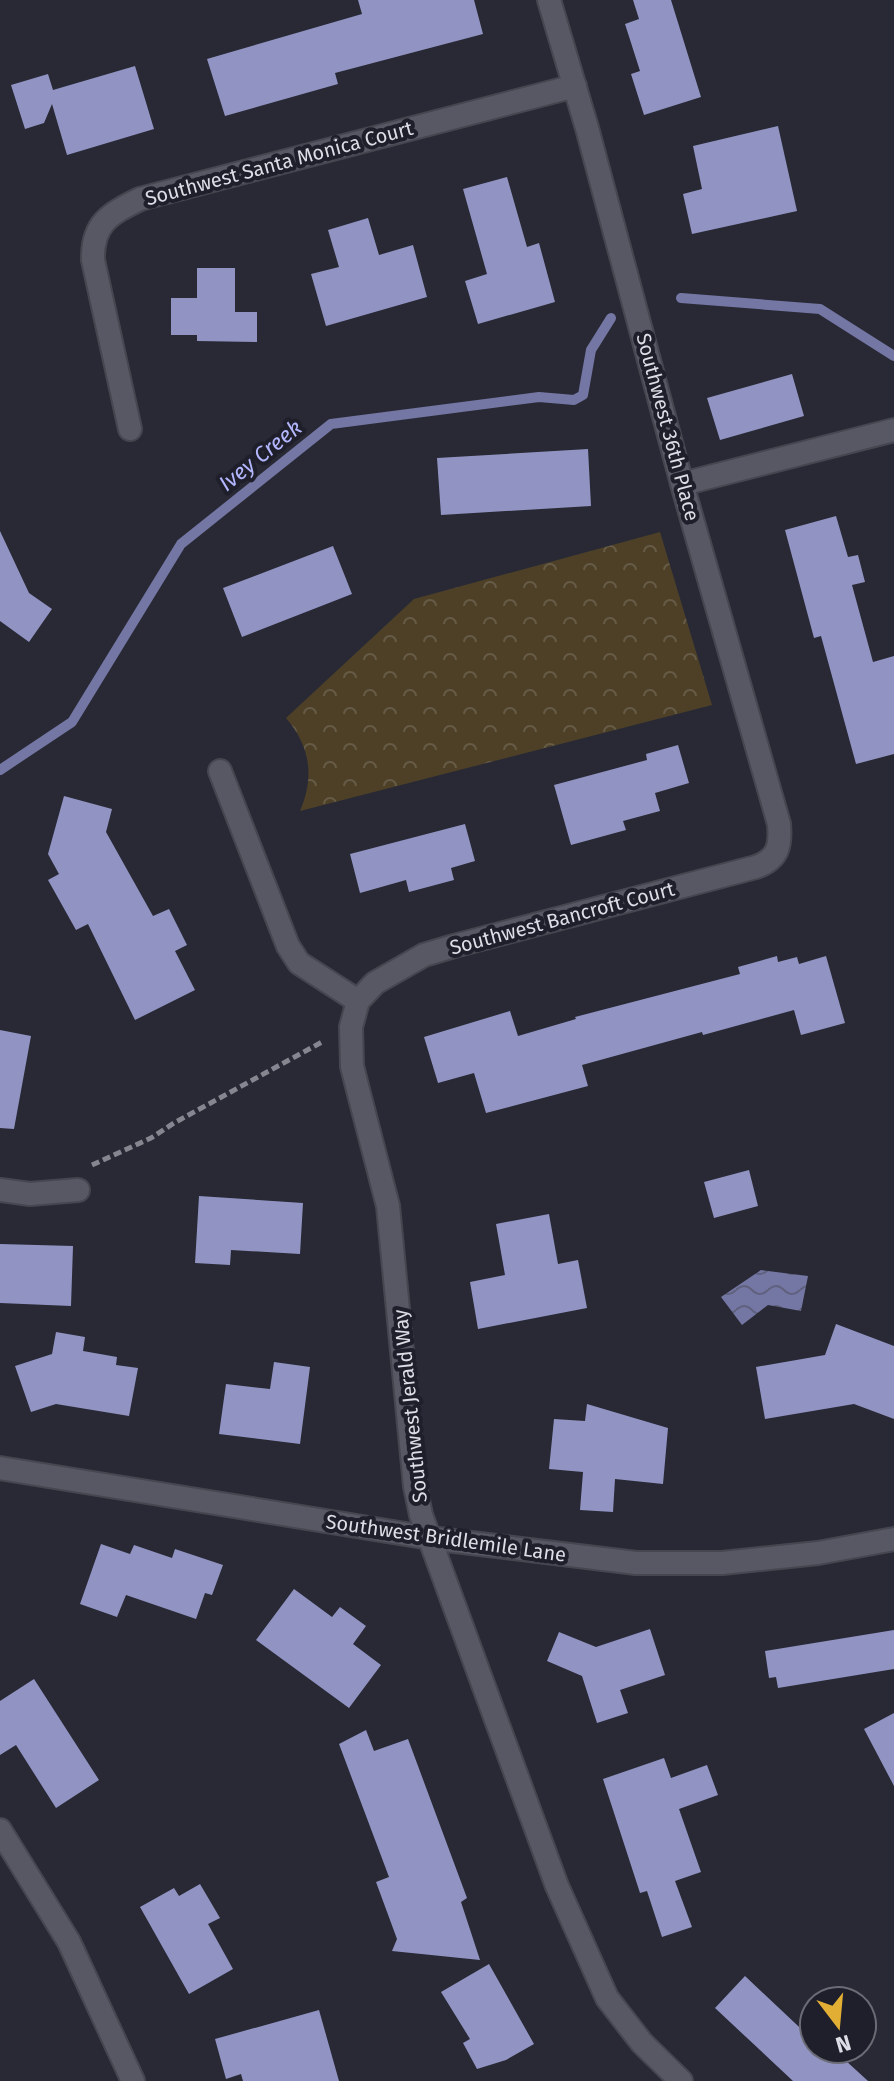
<svg xmlns="http://www.w3.org/2000/svg" width="894" height="2081" font-family="'Fira Sans',sans-serif">
<style>
.forest{fill:url(#forest-crowns)}
.water{fill:url(#water-waves)}
.lines{fill:none;stroke-linecap:round;stroke-linejoin:round}
.stream{stroke:#7476a4;stroke-width:10}
.building{fill:#9194c3}
.minor-casing{stroke:#464650;stroke-width:26}
.tertiary-casing{stroke:#464650;stroke-width:26}
.path{stroke:#85868f;stroke-width:5;stroke-dasharray:8 4;stroke-linecap:butt}
.minor{stroke:#575864;stroke-width:22}
.tertiary{stroke:#575864;stroke-width:22}
.labels{text-anchor:middle;stroke-width:8;stroke-linejoin:round;paint-order:stroke}
.street-label{font-size:20px;fill:#dcdde5;stroke:#1e1f2a}
.water-label{font-size:22px;font-style:italic;fill:#b3b6fd;stroke:#1e1f2a}
</style>
<defs>
<pattern id="forest-crowns" width="20" height="18" patternUnits="userSpaceOnUse" patternTransform="scale(2)"><rect width="20" height="18" fill="#4d4027"/><path d="M2 6a3 3 0 1 1 6 0M12 15a3 3 0 1 1 6 0" fill="none" stroke="#665b46"/></pattern>
<pattern id="water-waves" width="16" height="10" patternUnits="userSpaceOnUse" patternTransform="scale(2)"><rect width="16" height="10" fill="#7476a4"/><path d="M0 5q4-4 8 0t8 0" fill="none" stroke="#60617e"/></pattern>
</defs>
<rect width="100%" height="100%" fill="#282934"/>
<path class="forest" d="M 660,532 L 712,705 L 300,811 C 315,776 310,746 286,718 L 414,599 Z"/>
<path class="water" d="M 761,1270 L 808,1276 L 801,1311 L 768,1305 L 742,1325 L 721,1297 Z"/>
<g class="lines">
<path class="stream" d="M 681,298 L 820,309 L 894,356
M 0,770 L 72,722 L 181,544 L 331,424 L 539,397 L 574,400 L 583,395 L 591,350 L 611,318"/>
</g>
<path class="building" d="M 358,0 L 474,0 L 483,34 L 335,73 L 338,84 L 225,116 L 207,59 L 362,14 Z
M 633,0 L 671,0 L 701,97 L 644,115 L 631,74 L 640,71 L 625,24 L 639,19 Z
M 135,66 L 154,129 L 67,155 L 52,104 L 44,123 L 25,129 L 11,85 L 48,74 L 53,90 Z
M 778,126 L 797,211 L 692,234 L 683,194 L 702,189 L 693,146 Z
M 507,177 L 527,247 L 539,243 L 555,302 L 478,324 L 465,281 L 487,274 L 463,189 Z
M 368,218 L 379,255 L 413,245 L 427,297 L 326,326 L 311,274 L 339,267 L 328,230 Z
M 197,268 L 235,268 L 235,312 L 257,312 L 257,342 L 197,341 L 197,335 L 171,335 L 171,298 L 197,298 Z
M 792,374 L 804,416 L 720,440 L 707,398 Z
M 588,449 L 591,506 L 441,515 L 437,458 Z
M 836,516 L 848,557 L 858,555 L 865,582 L 852,585 L 873,662 L 894,656 L 894,754 L 856,764 L 821,636 L 814,638 L 785,530 Z
M 0,531 L 29,593 L 52,609 L 29,642 L 0,621 Z
M 333,546 L 352,594 L 242,637 L 223,588 Z
M 678,745 L 689,783 L 655,793 L 660,811 L 623,821 L 626,830 L 571,845 L 554,785 L 647,760 L 646,754 Z
M 64,796 L 112,809 L 106,832 L 153,916 L 169,909 L 187,945 L 175,951 L 195,990 L 135,1020 L 88,924 L 76,930 L 48,880 L 59,874 L 48,854 Z
M 465,824 L 475,861 L 451,868 L 454,880 L 409,892 L 406,880 L 360,893 L 350,854 Z
M 777,956 L 778,962 L 797,957 L 799,964 L 826,956 L 845,1023 L 801,1035 L 794,1010 L 703,1035 L 702,1032 L 582,1065 L 588,1086 L 486,1113 L 474,1073 L 438,1083 L 424,1037 L 510,1011 L 518,1036 L 576,1019 L 575,1017 L 740,974 L 738,967 Z
M 0,1030 L 31,1036 L 14,1129 L 0,1128 Z
M 749,1170 L 758,1206 L 714,1218 L 704,1182 Z
M 199,1196 L 303,1203 L 300,1254 L 231,1250 L 230,1265 L 195,1263 Z
M 549,1214 L 558,1264 L 578,1260 L 587,1308 L 478,1329 L 470,1282 L 505,1275 L 496,1224 Z
M 0,1244 L 73,1246 L 71,1306 L 0,1303 Z
M 836,1324 L 894,1346 L 894,1419 L 854,1404 L 765,1419 L 756,1367 L 825,1355 Z
M 56,1332 L 85,1337 L 83,1351 L 117,1357 L 116,1365 L 138,1368 L 129,1416 L 56,1404 L 31,1412 L 15,1366 L 52,1354 Z
M 274,1362 L 310,1367 L 300,1444 L 219,1434 L 226,1384 L 270,1389 Z
M 587,1404 L 668,1428 L 663,1484 L 615,1479 L 613,1512 L 580,1510 L 583,1472 L 549,1469 L 554,1419 L 585,1421 Z
M 101,1544 L 130,1554 L 134,1545 L 172,1558 L 175,1549 L 223,1565 L 212,1595 L 205,1593 L 196,1619 L 126,1595 L 117,1617 L 80,1604 Z
M 294,1589 L 332,1617 L 340,1607 L 366,1626 L 353,1644 L 381,1665 L 349,1708 L 256,1640 Z
M 650,1629 L 665,1675 L 620,1690 L 628,1713 L 597,1723 L 582,1676 L 547,1661 L 559,1632 L 596,1647 Z
M 894,1630 L 894,1669 L 778,1688 L 776,1677 L 769,1678 L 765,1651 Z
M 34,1679 L 99,1780 L 56,1808 L 16,1745 L 0,1755 L 0,1701 Z
M 894,1713 L 894,1786 L 864,1729 Z
M 366,1730 L 374,1751 L 408,1739 L 467,1898 L 461,1902 L 480,1960 L 392,1951 L 397,1939 L 376,1882 L 389,1877 L 339,1744 Z
M 664,1758 L 671,1778 L 707,1765 L 718,1795 L 679,1809 L 701,1872 L 675,1881 L 692,1927 L 662,1937 L 647,1891 L 640,1893 L 603,1779 Z
M 200,1884 L 220,1918 L 208,1924 L 233,1969 L 189,1994 L 140,1907 L 174,1888 L 179,1896 Z
M 489,1964 L 534,2044 L 506,2060 L 477,2069 L 463,2043 L 470,2039 L 441,1992 Z
M 745,1976 L 814,2041 L 814,2049 L 833,2049 L 868,2081 L 793,2081 L 715,2008 Z
M 319,2010 L 339,2081 L 243,2081 L 241,2074 L 226,2079 L 215,2039 Z"/>
<g class="lines">
<g class="minor-casing">
<path id="minor" d="M 549,0 L 587,128 L 682,484 L 779,824 C 781,846 778,859 756,867 L 454,946 L 424,955 L 375,983 L 358,1001 L 351,1027 L 352,1066 L 357,1086 L 388,1206 L 415,1486 L 421,1515 L 557,1886 L 607,1998 L 642,2043 L 681,2081
M 130,429 L 93,260 C 92,223 110,214 140,199 L 575,86
M 682,484 L 894,430
M 220,771 L 288,946 L 299,963 L 358,1001
M 0,1190 L 30,1194 L 78,1190
M 0,1468 L 430,1538 L 636,1563 L 722,1563 L 818,1553 L 894,1539"/>
</g>
<g class="tertiary-casing">
<path id="tertiary" d="M 0,1830 L 69,1942 L 133,2081"/>
</g>
<path class="path" d="M 92,1165 L 151,1138 L 174,1123 L 322,1042"/>
<use href="#minor" class="minor"/>
<use href="#tertiary" class="tertiary"/>
</g>
<g class="labels">
<g class="street-label">
<text transform="translate(279 163) rotate(-15)" y="7">Southwest Santa Monica Court</text>
<text transform="translate(668 427) rotate(75)" y="7">Southwest 36th Place</text>
<text transform="translate(562 918) rotate(-15)" y="7">Southwest Bancroft Court</text>
<text transform="translate(410 1406) rotate(-96)" y="7">Southwest Jerald Way</text>
<text transform="translate(446 1538) rotate(8)" y="7">Southwest Bridlemile Lane</text>
</g>
<g class="water-label">
<text transform="translate(260 455) rotate(-39)" y="8">Ivey Creek</text>
</g>
</g>
<g transform="translate(838 2025) rotate(164)"><circle r="38" fill="#1e1f2a" stroke="#6a6b75" stroke-width="2"/>
<path d="M0-6L14 30L0 20L-14 30Z" fill="#e2af34"/>
<text y="-12" font-size="22" font-weight="bold" text-anchor="middle" fill="#dcdde5">N</text>
</g>
</svg>
